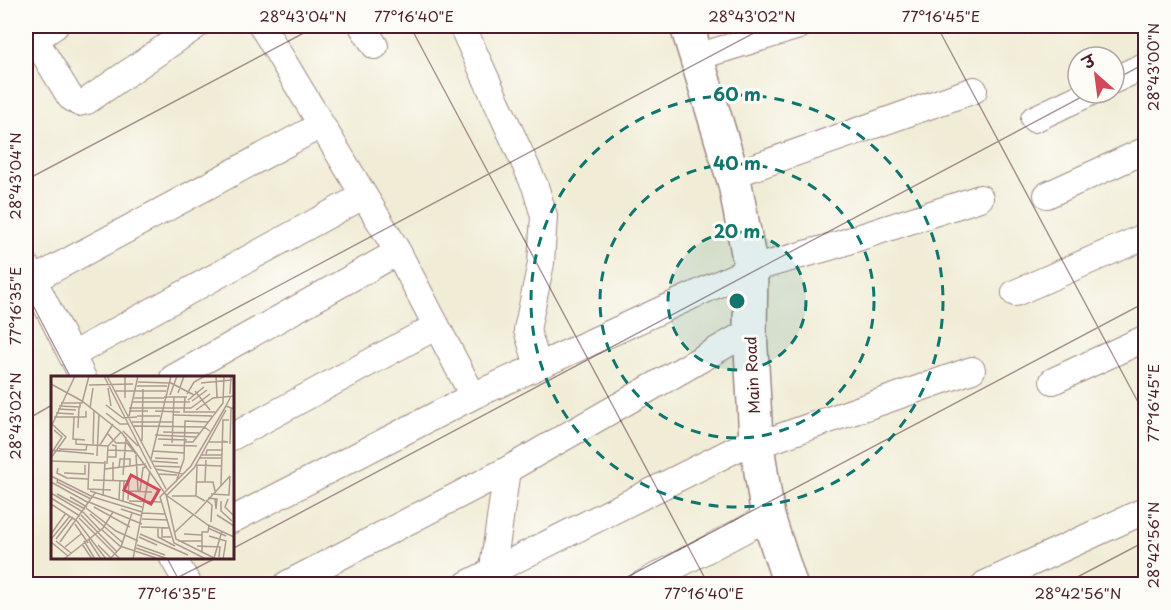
<svg xmlns="http://www.w3.org/2000/svg" width="1171" height="610" font-family="'Playpen Sans','Playpen Sans Deva',sans-serif">
<style>
.lines{fill:none;stroke-linecap:round;stroke-linejoin:round}
.street-casing{stroke:#9d8680;stroke-width:28}
.secondary-casing{stroke:#9d8680;stroke-width:36}
.street{stroke:#fff;stroke-width:26}
.secondary{stroke:#fff;stroke-width:33}
.ticks{fill:none;stroke:#4a1f2b;stroke-width:1.5;stroke-opacity:0.45}
.ring{fill:none;stroke:#0f766e;stroke-width:3;stroke-dasharray:10 8}
.labels{text-anchor:middle;stroke-width:6;stroke-linejoin:round;paint-order:stroke}
.street-label{font-size:15px;fill:#4a1f2b;stroke:#fdfcf7}
.inset-road{fill:none;stroke:#ae9a92;stroke-width:1.5}
.view{fill:#d1495b;fill-opacity:0.15;stroke:#d1495b;stroke-width:3}
.inset-edge{fill:none;stroke:#4a1f2b;stroke-width:3}
.centre{fill:#0f766e;stroke:#fdfcf7;stroke-width:3}
.ring-label{font-size:18px;text-anchor:middle;font-weight:bold;fill:#0f766e;stroke:#fdfcf7;stroke-width:6;stroke-linejoin:round;paint-order:stroke}
.neatline{fill:none;stroke:#4a1f2b;stroke-width:2}
.ticks-label{font-size:15px;text-anchor:middle;fill:#4a1f2b}
</style>
<rect width="100%" height="100%" fill="#fdfcf7"/>
<filter id="ink" filterUnits="userSpaceOnUse"><feTurbulence type="fractalNoise" baseFrequency=".0167" numOctaves="2"/><feDisplacementMap in="SourceGraphic" scale="12" xChannelSelector="R" yChannelSelector="G"/><feConvolveMatrix kernelMatrix="1 2 1 2 8 2 1 2 1" color-interpolation-filters="sRGB"/></filter>
<filter id="wash" filterUnits="userSpaceOnUse"><feTurbulence type="fractalNoise" baseFrequency=".008" numOctaves="4" result="noise"/><feDisplacementMap in="SourceGraphic" scale="24" xChannelSelector="R" yChannelSelector="G"/><feGaussianBlur stdDeviation="1.35" result="paint"/><feColorMatrix in="noise" values="0 0 0 0 0 0 0 0 0 0 0 0 0 0 0 0 0 1.4 0 .05"/><feComposite in="paint" operator="in"/></filter>
<g filter="url(#wash)">
<rect width="100%" height="100%" fill="#f0ecd6"/>
</g>
<g filter="url(#ink)">
<g class="lines">
<g class="street-casing">
<path id="street" d="M 27,26 L 70,97 L 79,103 L 87,101 L 196,26
M 262,26 L 398,252 L 473,396
M 362,26 L 375,46
M 462,26 L 535,186 L 544,216 L 541,263 L 527,330 L 538,366
M 35,39 L 55,26
M 697,57 L 799,26
M 1114,80 L 1146,65
M 1034,119 L 1089,93
M 732,175 L 974,90
M 1047,195 L 1146,150
M 26,265 L 83,378
M 33,280 L 321,125
M 1015,293 L 1146,236
M 72,355 L 363,196
M 173,378 L 398,252
M 1053,381 L 1146,338
M 232,437 L 435,327
M 757,445 L 972,370
M 232,520 L 473,396 L 751,269 L 830,247 L 980,198
M 173,558 L 188,584
M 491,582 L 507,470
M 287,584 L 507,470 L 750,331
M 467,584 L 756,439
M 642,584 L 768,517
M 985,584 L 1146,510"/>
</g>
<g class="secondary-casing">
<path id="secondary" d="M 687,26 L 735,184 L 751,269 L 750,331 L 756,439 L 768,517 L 790,584"/>
</g>
<use href="#street" class="street"/>
<use href="#secondary" class="secondary"/>
</g>
</g>
<path class="ticks" d="M 410,26 L 708,584M 937,26 L 1146,417M 1114,80 L 1146,63M 26,180 L 317,26M 26,292 L 71,378M 105,378 L 767,26M 26,420 L 52,405M 232,549 L 1089,93M 167,558 L 181,584M 165,584 L 216,558M 614,584 L 1146,302M 1064,584 L 1146,541"/>
<circle cx="737" cy="301" r="69" fill="#0f766e" fill-opacity=".12"/>
<g class="ring">
<circle cx="737" cy="301" r="69"/>
<circle cx="737" cy="301" r="137"/>
<circle cx="737" cy="301" r="206"/>
</g>
<g class="labels">
<g class="street-label">
<text transform="translate(753 375) rotate(-93)" y="5">Main Road</text>
</g>
</g>
<g transform="translate(51 376)">
<rect width="183" height="183" fill="#f0ecd6"/>
<path class="inset-road" d="M 53,0 L 100,93M 56,0 L 115,113M 165,0 L 166,21M 87,6 L 118,7M 118,6 L 143,19M 150,7 L 181,4M 0,8 L 31,25 L 71,57 L 115,119 L 157,149 L 183,161M 38,9 L 82,8M 86,10 L 116,10M 57,12 L 60,30M 64,15 L 115,15M 144,15 L 159,34M 127,17 L 133,0M 136,18 L 143,6 L 154,0M 179,18 L 180,0M 119,19 L 126,0M 180,20 L 175,30 L 183,33M 113,21 L 136,21M 134,21 L 133,36 L 164,36M 74,22 L 74,0M 83,22 L 113,22M 137,24 L 153,11M 141,25 L 156,14M 81,26 L 139,26M 10,27 L 31,27 L 38,0M 55,29 L 72,42 L 86,41M 8,30 L 29,31 L 29,27M 39,32 L 42,12M 78,32 L 140,32 L 159,18M 7,33 L 25,34M 145,34 L 162,22 L 183,20M 78,35 L 97,35M 104,35 L 129,36M 5,37 L 23,38M 55,37 L 69,48 L 77,48M 123,39 L 161,40M 78,40 L 87,0M 86,40 L 109,40M 3,41 L 35,41 L 35,35M 23,41 L 22,63 L 34,64M 81,46 L 122,46M 83,50 L 153,51 L 159,55M 0,51 L 24,0M 27,52 L 28,31M 72,55 L 87,70M 112,56 L 148,57M 56,57 L 65,67 L 76,67 L 85,78M 104,59 L 145,61M 107,63 L 136,64M 25,64 L 25,68 L 57,70M 91,65 L 92,13M 134,66 L 142,66 L 172,27 L 173,0M 158,66 L 177,66 L 171,65M 121,67 L 123,21M 42,68 L 43,34M 179,68 L 180,32M 49,69 L 62,48M 112,69 L 146,70M 8,73 L 35,74 L 36,68M 0,74 L 43,78M 57,74 L 82,75M 102,75 L 133,77M 0,78 L 11,61 L 3,54M 155,78 L 156,74 L 171,74M 85,79 L 87,115M 151,79 L 171,79M 46,80 L 48,38M 56,81 L 65,81 L 65,70 L 61,69M 0,82 L 15,61 L 1,48M 104,82 L 127,83M 149,82 L 170,82M 100,83 L 120,0M 0,85 L 54,87M 100,85 L 127,87M 62,86 L 62,105M 38,87 L 37,113 L 60,114M 56,88 L 57,70 L 70,56M 145,89 L 170,90M 102,90 L 130,91M 7,92 L 6,97 L 16,102 L 38,103M 68,92 L 69,83 L 79,83 L 79,90M 54,93 L 95,88M 104,93 L 133,98M 13,97 L 34,98 L 34,89M 107,98 L 126,99M 72,99 L 75,61M 0,100 L 42,121 L 91,136M 7,103 L 6,106 L 40,123M 42,104 L 78,105M 0,106 L 38,127M 125,106 L 133,83 L 134,45 L 157,46M 146,106 L 162,106 L 164,115M 154,106 L 155,84M 170,109 L 172,44 L 178,44M 39,115 L 91,131M 78,115 L 101,116M 89,115 L 92,92 L 96,90M 0,117 L 32,136 L 49,154M 6,118 L 34,133M 115,118 L 125,163 L 165,183M 160,118 L 178,119 L 179,100M 116,119 L 143,92 L 175,34M 52,120 L 54,85M 121,120 L 145,120 L 154,125M 145,120 L 146,89M 19,121 L 36,131M 0,122 L 29,140M 157,122 L 164,123 L 165,133 L 166,123 L 164,123M 177,123 L 174,131 L 182,139M 68,124 L 69,105M 77,124 L 78,102M 155,124 L 161,129 L 160,146M 78,125 L 110,126M 170,125 L 170,135 L 181,145M 38,126 L 91,148M 72,126 L 73,105M 0,128 L 26,145 L 55,183M 43,131 L 79,151M 35,132 L 65,155 L 87,165M 70,133 L 91,140M 91,137 L 114,138M 39,138 L 72,167M 144,138 L 179,100M 30,139 L 66,176M 166,139 L 183,150M 28,142 L 69,183M 91,143 L 117,144M 24,148 L 37,167M 90,151 L 119,152M 107,151 L 107,161 L 124,170M 111,151 L 111,161 L 120,161M 157,152 L 175,160M 50,153 L 69,170 L 84,175M 124,156 L 143,138M 0,158 L 15,137M 89,158 L 137,179M 133,158 L 151,159M 158,160 L 175,165 L 172,183M 88,161 L 106,169M 1,162 L 19,140M 5,163 L 22,141M 37,163 L 50,183M 5,165 L 20,177M 33,165 L 44,183M 127,165 L 151,165M 0,166 L 17,180M 9,166 L 44,117M 31,168 L 41,183M 47,169 L 60,182M 86,169 L 114,179M 146,170 L 169,171 L 168,181M 14,171 L 30,158M 85,172 L 117,183M 84,175 L 105,182M 151,177 L 151,156 L 157,156 L 158,149M 163,182 L 171,155M 13,183 L 52,152 L 62,136M 59,183 L 70,171 L 81,137M 82,183 L 99,95M 155,183 L 123,167 L 109,121 L 140,90 L 175,30"/>
<path class="view" d="M 80,99 L 108,114 L 100,128 L 73,114 Z"/>
<rect width="183" height="183" class="inset-edge"/>
</g>
<circle cx="737" cy="301" r="9" class="centre"/>
<g class="ring-label">
<text x="737" y="101">60 m</text>
<text x="737" y="170">40 m</text>
<text x="737" y="238">20 m</text>
</g>
<rect width="1171" height="610" fill="none" stroke="#fdfcf7" stroke-width="66"/>
<g transform="translate(1096 75) rotate(332)"><circle r="28" fill="#fdfcf7" stroke="#b5a4a5" stroke-width="1.5"/>
<path d="M0-4.5L10 22L0 15L-10 22Z" fill="#d1495b"/>
<text y="-9" font-size="16" font-weight="bold" text-anchor="middle" fill="#4a1f2b">उ</text>
</g>
<rect x="33" y="33" width="1105" height="544" class="neatline"/>
<g class="ticks-label">
<text x="303" y="22">28°43'04"N</text>
<text x="414" y="22">77°16'40"E</text>
<text x="752" y="22">28°43'02"N</text>
<text x="941" y="22">77°16'45"E</text>
<text transform="translate(1154 67) rotate(-90)" y="5">28°43'00"N</text>
<text transform="translate(16 176) rotate(-90)" y="5">28°43'04"N</text>
<text transform="translate(16 306) rotate(-90)" y="5">77°16'35"E</text>
<text transform="translate(1154 403) rotate(-90)" y="5">77°16'45"E</text>
<text transform="translate(16 416) rotate(-90)" y="5">28°43'02"N</text>
<text transform="translate(1154 545) rotate(-90)" y="5">28°42'56"N</text>
<text x="177" y="599">77°16'35"E</text>
<text x="704" y="599">77°16'40"E</text>
<text x="1078" y="599">28°42'56"N</text>
</g>
</svg>
